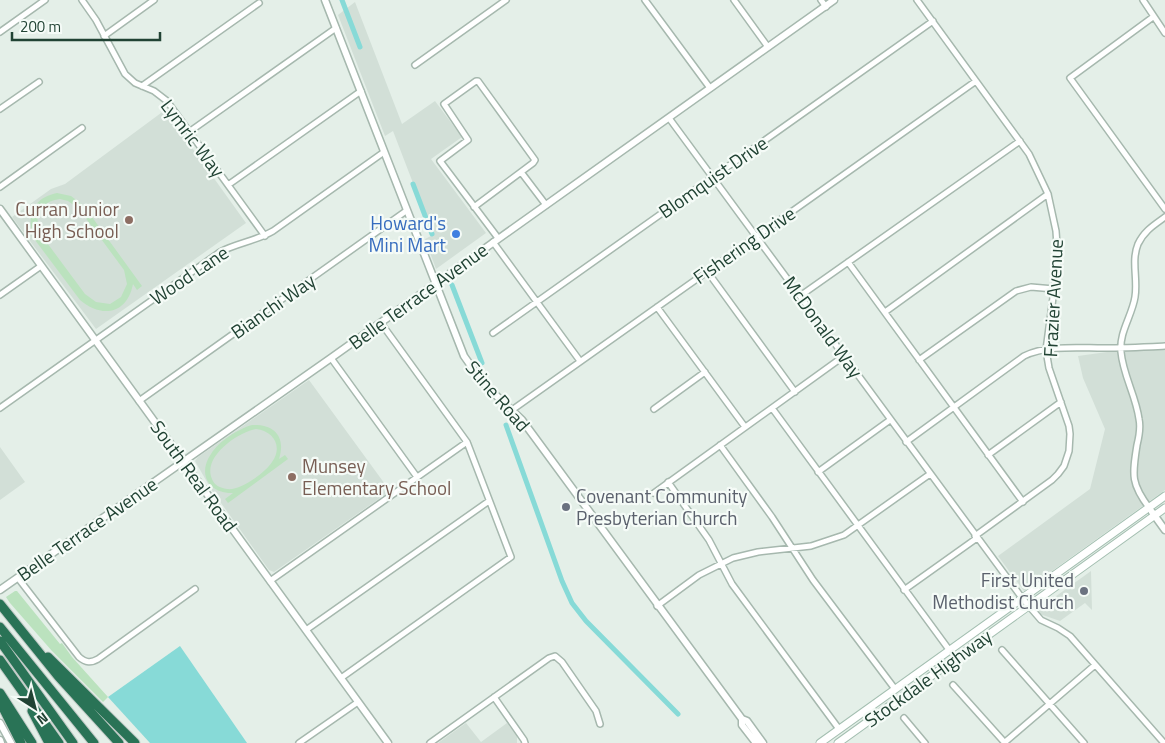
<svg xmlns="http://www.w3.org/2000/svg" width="1165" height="743" font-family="'Titillium Web',sans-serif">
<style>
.built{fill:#d2dfd7}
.green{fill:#bbe2be;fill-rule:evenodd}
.water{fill:#87dad7}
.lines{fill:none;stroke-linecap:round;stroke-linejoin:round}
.canal{stroke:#87dad7;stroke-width:5}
.minor-casing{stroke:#a6b8ae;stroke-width:8}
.tertiary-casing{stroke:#a6b8ae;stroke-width:9}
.secondary-casing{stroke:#a4bfb1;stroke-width:9}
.motorway-casing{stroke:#c1cac6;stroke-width:11}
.minor{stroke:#fff;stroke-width:5}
.tertiary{stroke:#fff;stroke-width:6}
.secondary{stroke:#fff;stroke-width:7}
.motorway{stroke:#297356;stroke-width:9}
.education-dot{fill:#8d6e63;stroke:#f5fbf7;stroke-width:2}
.shop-dot{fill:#3f7fe0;stroke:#f5fbf7;stroke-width:2}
.worship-dot{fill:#6b7280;stroke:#f5fbf7;stroke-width:2}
.labels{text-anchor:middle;stroke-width:4.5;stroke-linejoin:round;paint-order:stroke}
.street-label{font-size:19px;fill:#214334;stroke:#f5fbf7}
.education-label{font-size:19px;fill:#785e54;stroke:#f5fbf7;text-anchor:end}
.shop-label{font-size:19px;fill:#366cbe;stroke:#f5fbf7;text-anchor:end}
.worship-label{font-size:19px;fill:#5b616d;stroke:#f5fbf7;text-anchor:start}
</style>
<rect width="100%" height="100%" fill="#e4efe8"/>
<path class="built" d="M 355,2 L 402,124 L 435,101 L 462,137 L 431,159 L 486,233 L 436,269 L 425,239 L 433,235 L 393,131 L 385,136 L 338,15 Z
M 165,110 L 246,223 L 96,329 L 12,217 L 51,189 L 65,184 Z
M 1165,344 L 1165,490 L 1024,591 L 998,556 L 1090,489 L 1105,429 L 1083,378 L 1078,356 Z
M 309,380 L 390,491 L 274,572 L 269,570 L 211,489 L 195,461 L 198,457 Z
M 0,447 L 25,482 L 0,500 Z
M 1091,571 L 1092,610 L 1085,603 L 1060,621 L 1034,612 Z
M 466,723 L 481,742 L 507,723 L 517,736 L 517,743 L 438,743 Z"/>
<path class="green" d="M 57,193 L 71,196 L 84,206 L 142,286 L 137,290 L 133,284 C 127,315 101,318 80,300 L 35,240 C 25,217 32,198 57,193 ZM 60,199 L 68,201 L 79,209 L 124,270 L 127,284 L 121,297 L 110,304 L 96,302 L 85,294 L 39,232 C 34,215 41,201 60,199 Z
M 252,425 C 275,424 286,437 279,459 L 285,455 L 288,459 L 228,503 L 225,499 L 233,493 C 209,494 197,474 211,454 C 219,441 238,429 252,425 ZM 256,429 C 274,431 283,447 272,462 C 265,473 240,491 227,489 C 220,488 214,485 212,479 C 202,457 238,432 256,429 Z
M 15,591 L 17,591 L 60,644 L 62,643 L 72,657 L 108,697 L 103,702 L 52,651 L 10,603 L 6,597 Z"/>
<path class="water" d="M 180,646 L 247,743 L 150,743 L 108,697 Z"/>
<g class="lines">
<path class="canal" d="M 342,0 L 360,47
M 413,184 L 432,234
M 452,285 L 482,363
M 506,425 L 562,581 L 572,603 L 586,621 L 678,714"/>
<g class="minor-casing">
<path id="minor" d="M 82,0 L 96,20 L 125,74 L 135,83 L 154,91 L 167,101 L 265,236
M 645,0 L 710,88
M 734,0 L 768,47
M 821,0 L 826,7
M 917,0 L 1029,154 L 1048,194 L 1056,231 L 1058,260 L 1046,350 L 1049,368 L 1069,426 L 1070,434 L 1069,451 L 1064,466 L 1058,474 L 1052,480 L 975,536
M 1143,0 L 1165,33
M 1153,17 L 1070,78 L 1165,209
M 0,32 L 45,0
M 104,36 L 154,0
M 415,65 L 506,0
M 142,86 L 259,3
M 0,109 L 39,82
M 669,118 L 1022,598 L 1041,620 L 1058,628 L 1070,636 L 1164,743
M 189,132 L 336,28
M 521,172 L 546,205
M 228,185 L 361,91
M 0,187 L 82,128
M 474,207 L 533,163 L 535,160 L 478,81 L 476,81 L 444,104 L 468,140 L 440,161 L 498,238
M 493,242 L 580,361
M 848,262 L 1023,502
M 707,271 L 795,392
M 0,295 L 41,266
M 800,296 L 1020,141
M 657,307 L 745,427
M 885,312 L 1048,194
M 493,333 L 933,21
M 331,358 L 417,477
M 919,360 L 1016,291 L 1031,287 L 1054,289
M 139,401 L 406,211
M 0,408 L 220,252 C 237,243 256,241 273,231 L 384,152
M 772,408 L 950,651
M 654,409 L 705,372
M 512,410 L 976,81
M 906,442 L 1024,356 C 1047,345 1078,348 1103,348 C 1124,348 1144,347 1165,346
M 720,445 L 772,517 L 813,580 L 895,689
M 988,455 L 1061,402
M 818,472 L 890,420
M 668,482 L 709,540 L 732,584 L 839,729
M 654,493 L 844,356
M 1150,509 C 1131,484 1132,476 1137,445 C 1139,437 1141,428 1139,419 C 1136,396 1123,375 1121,352 C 1119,332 1132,316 1135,297 C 1138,279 1131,261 1138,244 C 1144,231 1154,225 1165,217
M 18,578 L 79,657 C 86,663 91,663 98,659 L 195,589
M 270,581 L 467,442
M 904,590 L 977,538
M 657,606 L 699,575 L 733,558 L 758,552 L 811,546 L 844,535 L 930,474
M 306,630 L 489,501
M 1002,650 L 1084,743
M 341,678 L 511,557 L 467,442 L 381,323
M 953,685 L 1005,743
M 494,697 L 524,740 L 525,743
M 904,718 L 925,743
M 299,743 L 358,702
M 430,743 L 549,658 L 555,656 L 562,662 L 596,711 L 600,724
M 1004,743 L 1095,665"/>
</g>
<g class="tertiary-casing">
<path id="tertiary" d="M 325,0 L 464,356 L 483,383 L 522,420 L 742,719 L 742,725 L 756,743
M 0,209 L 388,743
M 1152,512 L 1165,530
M 0,590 L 331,358 L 834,0
M 742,719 L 747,721 L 763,743
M 0,723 L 11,743
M 0,740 L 1,743"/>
</g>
<g class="secondary-casing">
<path id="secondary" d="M 820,743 L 1165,496
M 838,743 L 1165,508"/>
</g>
<g class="motorway-casing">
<path id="motorway" d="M 0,604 L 58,676 L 119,743
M 0,627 L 94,743
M 0,641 L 73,743
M 48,657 L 135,743
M 0,660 L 59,743
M 0,693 L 32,743
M 0,702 L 21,743
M 32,711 L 49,743"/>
</g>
<use href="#minor" class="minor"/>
<use href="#tertiary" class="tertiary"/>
<use href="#secondary" class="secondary"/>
<use href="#motorway" class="motorway"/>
</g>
<g class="education-dot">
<circle cx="129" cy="220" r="5"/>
<circle cx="292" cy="477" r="5"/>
</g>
<circle class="shop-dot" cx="456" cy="234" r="5"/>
<g class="worship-dot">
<circle cx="566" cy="507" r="5"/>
<circle cx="1084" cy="591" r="5"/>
</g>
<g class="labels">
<g class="street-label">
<text transform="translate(193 138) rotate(53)" y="7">Lymric Way</text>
<text transform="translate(713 177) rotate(-35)" y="7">Blomquist Drive</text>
<text transform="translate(744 245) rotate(-35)" y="7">Fishering Drive</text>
<text transform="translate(189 275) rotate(-34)" y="7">Wood Lane</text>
<text transform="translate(418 296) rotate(-36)" y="7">Belle Terrace Avenue</text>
<text transform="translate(1053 298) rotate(-87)" y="7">Frazier Avenue</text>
<text transform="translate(273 306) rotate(-35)" y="7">Bianchi Way</text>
<text transform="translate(823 327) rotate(54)" y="7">McDonald Way</text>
<text transform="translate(498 396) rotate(49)" y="7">Stine Road</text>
<text transform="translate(194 476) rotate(54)" y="7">South Real Road</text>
<text transform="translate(87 529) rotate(-35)" y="7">Belle Terrace Avenue</text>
<text transform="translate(928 678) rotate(-36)" y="7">Stockdale Highway</text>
</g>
<g class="education-label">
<text x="119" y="216">Curran Junior<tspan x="119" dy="22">High School</tspan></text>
<text x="302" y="473" text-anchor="start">Munsey<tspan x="302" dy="22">Elementary School</tspan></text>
</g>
<g class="shop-label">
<text x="446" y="230">Howard's<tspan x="446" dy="22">Mini Mart</tspan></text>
</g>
<g class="worship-label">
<text x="576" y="503">Covenant Community<tspan x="576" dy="22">Presbyterian Church</tspan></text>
<text x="1074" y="587" text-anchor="end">First United<tspan x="1074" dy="22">Methodist Church</tspan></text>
</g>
</g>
<g transform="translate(35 708) rotate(144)" stroke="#f5fbf7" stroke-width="4" paint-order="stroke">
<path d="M0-4L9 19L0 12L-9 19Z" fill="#214334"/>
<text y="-8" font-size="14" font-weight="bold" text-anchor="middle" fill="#214334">N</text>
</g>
<path d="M12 32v8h148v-8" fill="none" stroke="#214334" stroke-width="2.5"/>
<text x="20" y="32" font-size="15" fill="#214334" stroke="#f5fbf7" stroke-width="4" paint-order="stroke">200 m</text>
</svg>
